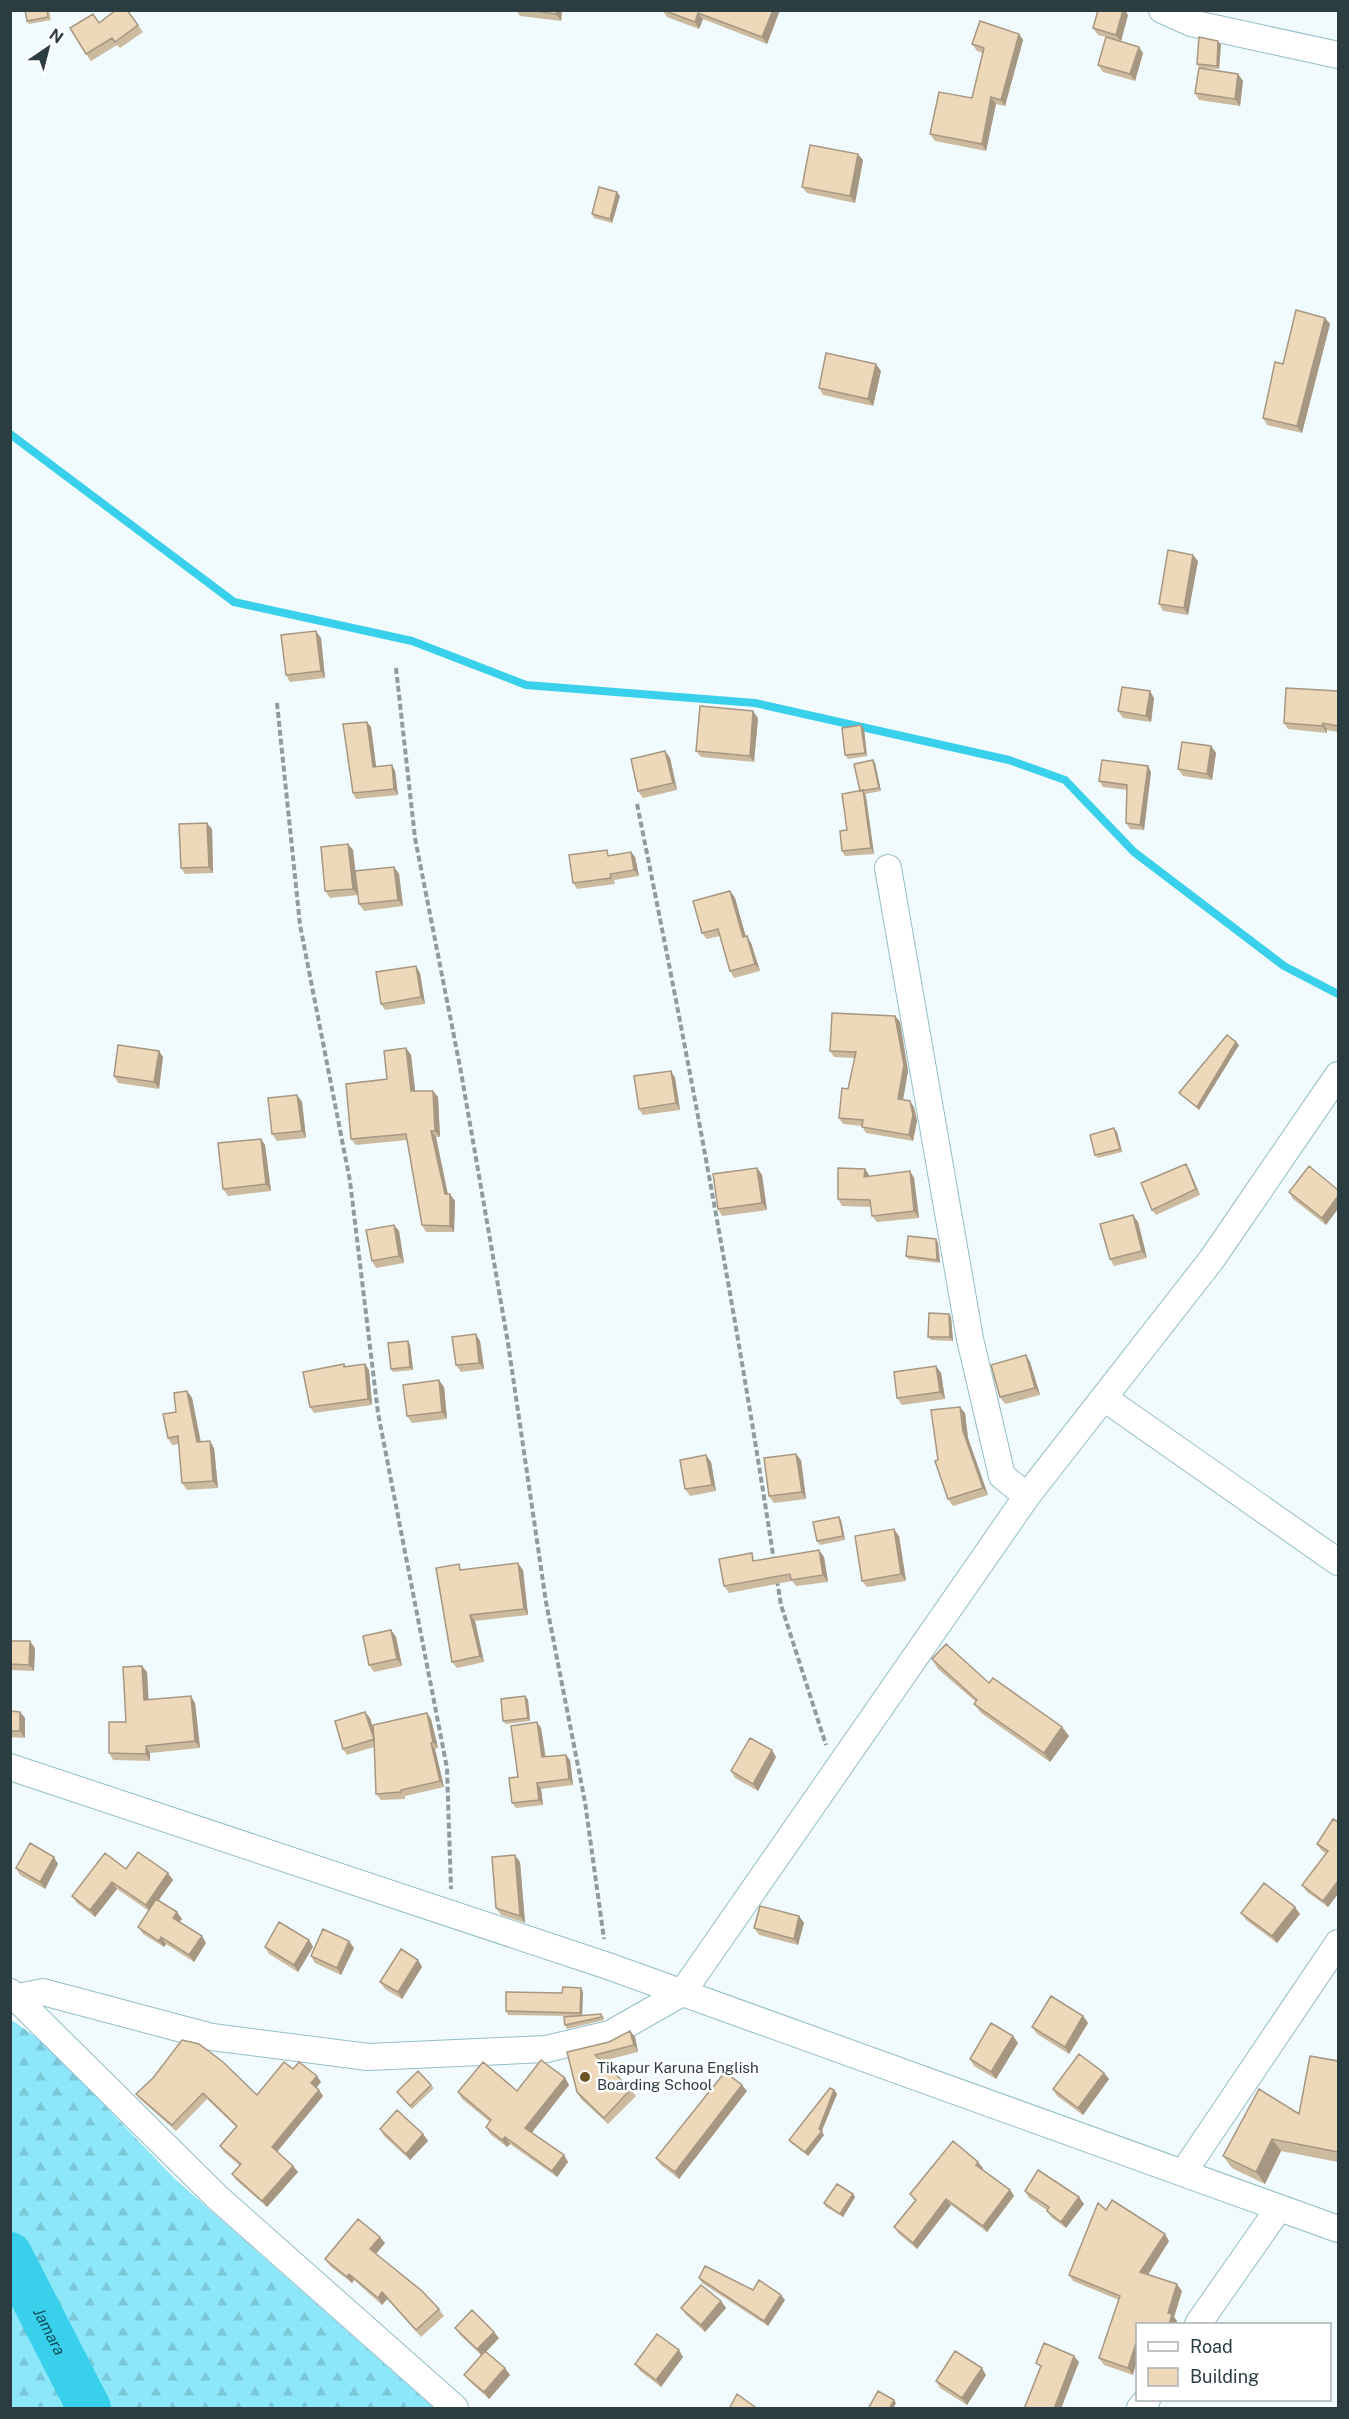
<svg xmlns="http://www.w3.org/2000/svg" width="1349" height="2419" font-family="'Public Sans',sans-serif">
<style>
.forest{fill:url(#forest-firs)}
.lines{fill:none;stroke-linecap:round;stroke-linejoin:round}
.stream{stroke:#39d0eb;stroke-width:8}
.river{stroke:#39d0eb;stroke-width:44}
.street-casing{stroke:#93bec7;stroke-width:28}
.path{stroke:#8e9c9e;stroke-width:4;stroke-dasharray:6 3;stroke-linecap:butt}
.street{stroke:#fff;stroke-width:26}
.wall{fill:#ccba9f}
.shaded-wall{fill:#a69782}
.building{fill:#edd8b9;stroke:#a69782;stroke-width:1.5}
.poi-dot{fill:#6d5224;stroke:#fff;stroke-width:2}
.labels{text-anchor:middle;stroke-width:5;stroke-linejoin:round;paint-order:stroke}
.poi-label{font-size:15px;fill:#2b3d40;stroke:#fff;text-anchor:start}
.water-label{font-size:16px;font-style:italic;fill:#104f5a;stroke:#fff}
</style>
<defs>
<pattern id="forest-firs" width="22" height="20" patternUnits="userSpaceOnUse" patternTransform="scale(1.5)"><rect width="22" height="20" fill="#8ce7fa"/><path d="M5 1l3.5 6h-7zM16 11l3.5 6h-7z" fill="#79c7d7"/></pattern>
</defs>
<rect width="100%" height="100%" fill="#f1fafc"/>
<path class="forest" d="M 10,2019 L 46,2044 L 175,2179 L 434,2408 L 11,2408 Z"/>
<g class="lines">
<path class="stream" d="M 10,434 L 234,602 L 412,641 L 526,685 L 755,703 L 1009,760 L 1065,780 L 1134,852 L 1284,966 L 1338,994"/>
<path class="river" id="s1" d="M 10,2254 L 89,2408"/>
<g class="street-casing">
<path id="street" d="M 1162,10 L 1191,23 L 1338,55
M 888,868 L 970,1339 L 1002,1476 L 1027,1496
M 1104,1398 L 1338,1562
M 10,1767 L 608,1966 L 1338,2229
M 10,1992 L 218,2198 L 455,2408
M 18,1997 L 43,1992 L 212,2037 L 368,2057 L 546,2049 L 610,2034 L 682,1993 L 1027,1496 L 1212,1259 L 1338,1075
M 1183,2173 L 1338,1943
M 1198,2324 L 1279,2208
M 1140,2408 L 1147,2400"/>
</g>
<path class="path" d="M 396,668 L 415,838 L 461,1072 L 508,1343 L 546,1602 L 585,1802 L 604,1939
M 277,703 L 300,925 L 350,1181 L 378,1413 L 447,1768 L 451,1889
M 637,804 C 688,1055 735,1307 774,1561
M 777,1580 L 781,1605 L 826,1745"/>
<use href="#street" class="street"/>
</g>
<path class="wall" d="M 25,10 L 49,10 L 51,20 L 29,24 L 27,21 Z
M 127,10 L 143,32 L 120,48 L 117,45 L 91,61 L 86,54 L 99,23 Z
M 516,10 L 562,10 L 561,21 L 520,16 Z
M 662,10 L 780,10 L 767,44 L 703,19 L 699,29 L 667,17 Z
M 1128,15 L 1121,41 L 1143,53 L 1135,81 L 1103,72 L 1098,65 L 1106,37 L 1098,35 L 1093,28 Z
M 1019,34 L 1023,40 L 1005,106 L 996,104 L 986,151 L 935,141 L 930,134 L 972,98 L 983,53 L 977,51 L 972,44 Z
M 1218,41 L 1221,45 L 1219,69 L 1200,68 L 1197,64 Z
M 1238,74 L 1243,81 L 1240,106 L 1199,100 L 1195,93 Z
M 863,160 L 855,203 L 807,193 L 802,187 Z
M 620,196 L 612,223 L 594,218 L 592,214 Z
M 1325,318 L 1330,324 L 1302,433 L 1267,425 L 1263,418 L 1283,364 Z
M 881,371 L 873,406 L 823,395 L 819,388 Z
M 1198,561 L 1188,615 L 1163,611 L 1159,604 Z
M 321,638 L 325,678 L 290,682 L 286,675 Z
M 1338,691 L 1338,732 L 1327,730 L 1327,733 L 1288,729 L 1284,723 Z
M 1154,698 L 1151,722 L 1123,718 L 1118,711 Z
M 758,718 L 754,762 L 701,757 L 696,751 Z
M 371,727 L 376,767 L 392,765 L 395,771 L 398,795 L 356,799 L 353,793 Z
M 864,729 L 867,756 L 848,759 L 845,755 Z
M 1211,746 L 1216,753 L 1212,780 L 1183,776 L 1178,769 Z
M 665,751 L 670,758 L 677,790 L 643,798 L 638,791 Z
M 873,760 L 875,763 L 881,791 L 865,794 L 874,854 L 845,856 L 842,851 L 860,791 Z
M 1148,766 L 1151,772 L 1144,830 L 1130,829 L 1126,823 L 1127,790 L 1103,787 L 1099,781 Z
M 212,829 L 213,873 L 185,874 L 181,868 Z
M 348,844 L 353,850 L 358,895 L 330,898 L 325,891 Z
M 631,852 L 635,857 L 639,876 L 614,880 L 615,884 L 577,889 L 573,883 L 611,855 Z
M 394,867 L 399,874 L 403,906 L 364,911 L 359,904 Z
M 730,891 L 735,898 L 745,936 L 751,943 L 760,971 L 734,978 L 730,971 L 720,936 L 707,939 L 702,933 Z
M 416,966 L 420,973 L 425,1004 L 385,1010 L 381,1004 Z
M 895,1016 L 900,1022 L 908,1071 L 903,1100 L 914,1107 L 917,1121 L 913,1141 L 866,1133 L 862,1126 L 843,1124 L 839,1118 L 848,1089 L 855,1058 L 834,1057 L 830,1051 Z
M 1236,1042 L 1239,1045 L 1199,1110 L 1182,1096 L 1179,1093 Z
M 406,1048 L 411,1055 L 415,1091 L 438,1097 L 440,1137 L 436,1137 L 448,1194 L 455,1201 L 454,1232 L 426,1232 L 422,1225 L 407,1140 L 356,1145 L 351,1139 Z
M 159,1051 L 163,1057 L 159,1089 L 118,1083 L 114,1076 Z
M 671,1071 L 675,1078 L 680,1110 L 643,1115 L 639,1109 Z
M 297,1095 L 302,1102 L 306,1138 L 277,1141 L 272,1134 Z
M 1117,1132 L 1122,1152 L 1098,1158 L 1095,1155 Z
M 261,1139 L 265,1145 L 271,1191 L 228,1196 L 223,1189 Z
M 1309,1166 L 1326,1225 L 1293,1199 L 1289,1192 Z
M 757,1168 L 762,1175 L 767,1210 L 722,1216 L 718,1209 Z
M 865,1169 L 869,1176 L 910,1171 L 914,1178 L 919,1218 L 877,1222 L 872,1216 L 871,1207 L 842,1206 L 838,1199 Z
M 1189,1169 L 1200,1195 L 1156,1215 L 1152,1210 Z
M 1138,1222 L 1147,1258 L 1114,1266 L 1110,1259 Z
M 394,1225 L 399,1231 L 404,1263 L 376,1268 L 372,1261 Z
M 936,1239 L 938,1243 L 940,1263 L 908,1259 L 906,1256 Z
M 949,1314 L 951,1317 L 953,1341 L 931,1340 L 928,1337 Z
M 408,1341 L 410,1345 L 413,1370 L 393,1372 L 391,1369 Z
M 480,1341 L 484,1369 L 461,1372 L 456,1365 Z
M 1026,1355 L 1030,1362 L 1040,1395 L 1005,1404 L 1000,1397 Z
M 344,1364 L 346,1366 L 365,1364 L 369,1370 L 372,1405 L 314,1413 L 310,1407 Z
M 941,1373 L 945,1399 L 902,1405 L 897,1398 Z
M 444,1387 L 447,1419 L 412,1423 L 407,1416 Z
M 187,1391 L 192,1398 L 201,1442 L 214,1448 L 218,1488 L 187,1490 L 182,1483 L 179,1444 L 172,1445 L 168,1438 L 176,1412 Z
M 965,1413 L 968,1438 L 988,1495 L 953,1506 L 948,1499 L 938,1460 Z
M 801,1460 L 806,1499 L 774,1503 L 769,1496 Z
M 711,1462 L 716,1491 L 690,1496 L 685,1489 Z
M 841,1520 L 845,1540 L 820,1545 L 817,1541 Z
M 899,1536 L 906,1581 L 867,1587 L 862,1581 Z
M 819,1550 L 824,1557 L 828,1582 L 796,1586 L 792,1581 L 729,1593 L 724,1586 Z
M 463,1569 L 523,1570 L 528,1615 L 475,1621 L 484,1662 L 457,1668 L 452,1662 Z
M 391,1630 L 396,1637 L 402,1666 L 374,1672 L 369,1665 Z
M 10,1641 L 35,1648 L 34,1671 L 10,1670 Z
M 932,1659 L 989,1683 L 1062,1727 L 1069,1736 L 1050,1762 L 981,1713 L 974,1704 L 976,1702 L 938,1669 Z
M 147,1672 L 148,1700 L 195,1703 L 200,1748 L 150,1753 L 150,1761 L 113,1760 L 109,1753 L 126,1722 Z
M 525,1696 L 528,1700 L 530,1721 L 506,1724 L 503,1721 Z
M 10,1711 L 20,1712 L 25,1718 L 25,1738 L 10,1737 Z
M 427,1713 L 431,1719 L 438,1748 L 435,1749 L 444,1787 L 405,1796 L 405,1799 L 381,1800 L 376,1794 L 374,1747 L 347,1755 L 343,1749 L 370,1718 L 374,1730 Z
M 537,1722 L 541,1728 L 546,1757 L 570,1760 L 573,1785 L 541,1789 L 543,1805 L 516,1808 L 512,1803 L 518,1777 Z
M 776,1757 L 758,1791 L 735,1778 L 731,1771 Z
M 1338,1822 L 1338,1894 L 1328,1907 L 1307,1892 L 1302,1885 L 1327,1854 L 1322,1851 L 1317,1844 Z
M 520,1862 L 525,1923 L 501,1915 L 496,1908 Z
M 58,1864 L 45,1889 L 20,1875 L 16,1868 Z
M 126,1869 L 173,1880 L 159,1900 L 182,1919 L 180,1922 L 206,1943 L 194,1962 L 166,1944 L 164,1947 L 143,1934 L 138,1927 L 149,1911 L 117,1889 L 95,1917 L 77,1903 L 72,1896 Z
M 1241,1913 L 1300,1914 L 1277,1943 L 1246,1920 Z
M 799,1916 L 804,1923 L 798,1945 L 759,1935 L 754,1928 Z
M 309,1940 L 313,1947 L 298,1972 L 269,1954 L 265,1947 Z
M 354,1948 L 341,1975 L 315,1963 L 311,1956 Z
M 418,1960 L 422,1967 L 402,1999 L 385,1989 L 380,1982 Z
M 583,1992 L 582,2015 L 604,2017 L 604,2020 L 567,2029 L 565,2025 L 572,2016 L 508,2015 L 506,2011 L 562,1993 Z
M 1083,2016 L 1088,2023 L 1069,2054 L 1037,2034 L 1032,2027 Z
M 630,2031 L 635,2037 L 638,2052 L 602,2061 L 631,2089 L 636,2096 L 608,2124 L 581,2099 L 577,2092 L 567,2052 L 609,2042 Z
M 1013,2036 L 1018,2043 L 996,2079 L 974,2066 L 970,2059 Z
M 1338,2061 L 1338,2162 L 1281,2151 L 1265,2184 L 1232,2168 L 1223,2156 L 1299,2114 Z
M 293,2069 L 321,2082 L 316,2088 L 323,2096 L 277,2152 L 293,2166 L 298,2172 L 267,2207 L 236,2180 L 232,2174 L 240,2166 L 224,2152 L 220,2146 L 236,2127 L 207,2099 L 176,2131 L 141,2100 L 136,2094 L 153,2078 L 257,2095 Z
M 1104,2073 L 1109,2079 L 1083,2115 L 1057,2096 L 1053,2089 Z
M 565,2078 L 569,2085 L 532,2132 L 564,2155 L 568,2162 L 557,2177 L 510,2144 L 507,2147 L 490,2134 L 486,2127 L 490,2122 L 462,2099 L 458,2092 L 517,2091 Z
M 431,2085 L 434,2088 L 412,2109 L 397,2092 Z
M 834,2090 L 837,2094 L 822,2131 L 824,2135 L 808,2156 L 791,2143 L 789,2140 Z
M 747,2091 L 679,2179 L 661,2165 L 656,2158 Z
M 380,2129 L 423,2134 L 428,2141 L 410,2160 L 384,2136 Z
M 983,2168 L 982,2169 L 1010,2190 L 1014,2196 L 987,2232 L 951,2205 L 917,2249 L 899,2234 L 894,2227 L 915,2201 L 910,2194 Z
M 1025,2191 L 1079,2197 L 1084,2204 L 1066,2228 L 1051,2217 L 1047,2211 L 1047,2210 L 1029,2198 Z
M 853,2194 L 855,2197 L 843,2217 L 826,2207 L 824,2203 Z
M 1106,2210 L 1169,2241 L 1148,2275 L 1182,2291 L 1174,2317 L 1177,2321 L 1137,2325 L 1133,2375 L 1104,2365 L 1099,2358 L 1119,2300 L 1073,2281 L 1069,2275 Z
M 385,2243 L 376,2254 L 439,2309 L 444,2316 L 421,2337 L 387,2299 L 382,2305 L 354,2280 L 352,2283 L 330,2266 L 325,2259 Z
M 699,2278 L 753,2290 L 785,2300 L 768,2326 L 702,2283 Z
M 721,2301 L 726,2308 L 705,2332 L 686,2315 L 681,2308 Z
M 455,2328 L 499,2338 L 486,2352 L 510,2375 L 489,2399 L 469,2381 L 464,2375 L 481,2355 L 460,2335 Z
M 683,2357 L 661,2387 L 640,2371 L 635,2364 Z
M 986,2375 L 967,2405 L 940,2388 L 936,2381 Z"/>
<path class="shaded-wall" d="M 557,10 L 562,10 L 561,21 L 556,14 Z
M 773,10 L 780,10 L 767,44 L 762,37 Z
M 1123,10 L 1125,10 L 1128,15 L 1121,41 L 1116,35 Z
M 698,13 L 703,19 L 699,29 L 695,22 Z
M 1019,34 L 1023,40 L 1005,106 L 1001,100 Z
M 1218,41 L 1221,45 L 1219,69 L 1217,66 Z
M 1139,47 L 1143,53 L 1135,81 L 1130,74 Z
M 1238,74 L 1243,81 L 1240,106 L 1235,99 Z
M 991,97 L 996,104 L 986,151 L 982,144 Z
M 858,154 L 863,160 L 855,203 L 850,196 Z
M 617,192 L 620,196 L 612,223 L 610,219 Z
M 1325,318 L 1330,324 L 1302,433 L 1297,426 Z
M 876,364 L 881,371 L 873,406 L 868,399 Z
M 1193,555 L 1198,561 L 1188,615 L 1184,608 Z
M 316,631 L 321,638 L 325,678 L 321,671 Z
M 1150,691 L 1154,698 L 1151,722 L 1146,716 Z
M 753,711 L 758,718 L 754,762 L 750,756 Z
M 367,722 L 371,727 L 377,773 L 373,767 Z
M 1323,723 L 1327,730 L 1327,733 L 1322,726 Z
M 861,725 L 864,729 L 867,756 L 865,753 Z
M 1211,746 L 1216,753 L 1212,780 L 1207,774 Z
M 665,751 L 670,758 L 677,790 L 673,783 Z
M 873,760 L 875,763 L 881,791 L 879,788 Z
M 392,765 L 395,771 L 398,795 L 394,789 Z
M 1148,766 L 1151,772 L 1144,830 L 1140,825 Z
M 863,790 L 866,796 L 874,854 L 871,848 Z
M 207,823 L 212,829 L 213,873 L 209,867 Z
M 348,844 L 353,850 L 358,895 L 353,889 Z
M 631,852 L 635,857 L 639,876 L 634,870 Z
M 394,867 L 399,874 L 403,906 L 398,900 Z
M 730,891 L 735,898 L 748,944 L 743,937 Z
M 747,936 L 751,943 L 760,971 L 755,964 Z
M 416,966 L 420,973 L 425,1004 L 421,997 Z
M 895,1016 L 900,1022 L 908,1071 L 902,1105 L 898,1099 Z
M 1236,1042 L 1239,1045 L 1199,1110 L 1197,1107 Z
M 406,1048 L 411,1055 L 416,1098 L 411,1091 Z
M 159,1051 L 163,1057 L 159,1089 L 154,1082 Z
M 671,1071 L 675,1078 L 680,1110 L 676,1103 Z
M 433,1091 L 438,1097 L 440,1137 L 435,1131 Z
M 297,1095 L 302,1102 L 306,1138 L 302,1131 Z
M 910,1101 L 914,1107 L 917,1121 L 913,1141 L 909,1135 Z
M 1114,1128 L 1117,1132 L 1122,1152 L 1120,1149 Z
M 431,1131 L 436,1137 L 449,1201 L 445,1194 Z
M 261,1139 L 265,1145 L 271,1191 L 266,1184 Z
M 1186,1164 L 1189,1169 L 1200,1195 L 1196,1189 Z
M 757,1168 L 762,1175 L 767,1210 L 762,1203 Z
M 865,1169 L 869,1175 L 869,1183 L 864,1177 Z
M 910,1171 L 914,1178 L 919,1218 L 914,1211 Z
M 450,1194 L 455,1201 L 454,1232 L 450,1226 Z
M 1338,1196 L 1338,1209 L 1326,1225 L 1322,1218 Z
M 1133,1215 L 1138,1222 L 1147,1258 L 1142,1251 Z
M 394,1225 L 399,1231 L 404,1263 L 399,1256 Z
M 936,1239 L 938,1243 L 940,1263 L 937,1260 Z
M 949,1314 L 951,1317 L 953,1341 L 950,1337 Z
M 476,1334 L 480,1341 L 484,1369 L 479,1363 Z
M 408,1341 L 410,1345 L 413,1370 L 410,1367 Z
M 1026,1355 L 1030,1362 L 1040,1395 L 1035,1388 Z
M 365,1364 L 369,1370 L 372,1405 L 368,1399 Z
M 936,1366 L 941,1373 L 945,1399 L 940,1392 Z
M 439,1380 L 444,1387 L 447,1419 L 442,1412 Z
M 187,1391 L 192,1398 L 202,1449 L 197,1442 Z
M 960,1407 L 965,1413 L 968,1438 L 988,1495 L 983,1488 L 963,1431 Z
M 210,1441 L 214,1448 L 218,1488 L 213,1481 Z
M 796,1454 L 801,1460 L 806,1499 L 802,1492 Z
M 706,1455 L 711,1462 L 716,1491 L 712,1485 Z
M 839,1517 L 841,1520 L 845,1540 L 843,1536 Z
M 894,1529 L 899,1536 L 906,1581 L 901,1574 Z
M 819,1550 L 824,1557 L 828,1582 L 823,1575 Z
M 518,1563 L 523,1570 L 528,1615 L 524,1609 Z
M 470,1615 L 475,1621 L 484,1662 L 480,1656 Z
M 391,1630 L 396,1637 L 402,1666 L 397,1659 Z
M 30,1641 L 35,1648 L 34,1671 L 29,1665 Z
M 142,1666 L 147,1672 L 149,1707 L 144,1700 Z
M 191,1696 L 195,1703 L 200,1748 L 195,1741 Z
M 525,1696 L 528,1700 L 530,1721 L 528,1718 Z
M 20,1712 L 25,1718 L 25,1738 L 20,1731 Z
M 365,1712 L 370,1718 L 378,1745 L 374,1739 Z
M 427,1713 L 431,1719 L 438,1748 L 433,1742 Z
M 537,1722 L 541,1728 L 546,1763 L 542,1757 Z
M 1062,1727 L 1069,1736 L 1050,1762 L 1044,1753 Z
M 431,1743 L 435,1749 L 444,1787 L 440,1781 Z
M 146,1746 L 150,1753 L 150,1761 L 146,1754 Z
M 772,1750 L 776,1757 L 758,1791 L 753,1784 Z
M 566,1755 L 570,1760 L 573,1785 L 569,1779 Z
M 537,1783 L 541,1789 L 543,1805 L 539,1800 Z
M 515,1855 L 520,1862 L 525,1923 L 520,1916 Z
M 54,1857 L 58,1864 L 45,1889 L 40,1882 Z
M 168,1873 L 173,1880 L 150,1912 L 146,1905 Z
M 1338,1881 L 1338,1894 L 1328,1907 L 1323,1901 Z
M 112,1882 L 117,1889 L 95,1917 L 90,1910 Z
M 1295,1907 L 1300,1914 L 1277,1943 L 1272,1936 Z
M 177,1912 L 182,1919 L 178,1924 L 173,1918 Z
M 799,1916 L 804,1923 L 798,1945 L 794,1939 Z
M 202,1936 L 206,1943 L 194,1962 L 189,1955 Z
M 161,1937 L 166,1944 L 164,1947 L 159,1941 Z
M 309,1940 L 313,1947 L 298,1972 L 294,1965 Z
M 349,1941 L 354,1948 L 341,1975 L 337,1968 Z
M 418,1960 L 422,1967 L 402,1999 L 398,1992 Z
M 581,1988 L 583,1992 L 582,2016 L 580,2013 Z
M 1083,2016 L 1088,2023 L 1069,2054 L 1065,2047 Z
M 630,2031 L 635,2037 L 638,2052 L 634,2045 Z
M 1013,2036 L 1018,2043 L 996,2079 L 991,2072 Z
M 1104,2073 L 1109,2079 L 1083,2115 L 1078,2108 Z
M 317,2076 L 321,2082 L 315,2089 L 311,2083 Z
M 565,2078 L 569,2085 L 530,2135 L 525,2128 Z
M 742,2085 L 747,2091 L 679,2179 L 675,2172 Z
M 319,2090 L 323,2096 L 276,2153 L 272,2147 Z
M 834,2090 L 837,2094 L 821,2132 L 824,2135 L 808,2156 L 805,2152 L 819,2129 Z
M 423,2134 L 428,2141 L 410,2160 L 406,2154 Z
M 505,2137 L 510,2144 L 507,2147 L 502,2140 Z
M 1272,2139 L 1281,2151 L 1265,2184 L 1256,2172 Z
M 564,2155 L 568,2162 L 557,2177 L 552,2171 Z
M 978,2162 L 983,2168 L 981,2171 L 976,2165 Z
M 293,2166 L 298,2172 L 267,2207 L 262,2201 Z
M 1010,2190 L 1014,2196 L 987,2232 L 983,2226 Z
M 853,2194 L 855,2197 L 843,2217 L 840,2214 Z
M 1079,2197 L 1084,2204 L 1066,2228 L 1061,2222 Z
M 946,2199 L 951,2205 L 917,2249 L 913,2243 Z
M 1165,2234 L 1169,2241 L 1145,2279 L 1140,2272 Z
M 380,2237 L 385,2243 L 374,2256 L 370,2249 Z
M 349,2274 L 354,2280 L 352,2283 L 347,2277 Z
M 1177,2284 L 1182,2291 L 1174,2317 L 1177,2321 L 1176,2325 L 1169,2325 L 1168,2313 Z
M 382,2292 L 387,2299 L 382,2305 L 378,2298 Z
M 781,2295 L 785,2300 L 768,2326 L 764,2321 Z
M 721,2301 L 726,2308 L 705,2332 L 701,2325 Z
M 494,2332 L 499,2338 L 482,2356 L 477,2349 Z
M 1137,2340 L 1137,2360 L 1133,2375 L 1128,2368 Z
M 679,2350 L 683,2357 L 661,2387 L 656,2380 Z
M 1074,2356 L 1079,2362 L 1061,2409 L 1054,2409 Z
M 505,2368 L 510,2375 L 489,2399 L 484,2392 Z
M 982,2368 L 986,2375 L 967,2405 L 962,2398 Z
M 894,2400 L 896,2403 L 893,2409 L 889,2409 Z"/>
<path class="building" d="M 25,10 L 47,10 L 48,17 L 27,21 Z
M 116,10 L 127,10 L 138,25 L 115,42 L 112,38 L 86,54 L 70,28 L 93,14 L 99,23 Z
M 527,10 L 557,10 L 556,14 Z
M 663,10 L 773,10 L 762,37 L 698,13 L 695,22 Z
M 1098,10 L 1123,10 L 1116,35 L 1093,28 Z
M 980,21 L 1019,34 L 1001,100 L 991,97 L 982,144 L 930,134 L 939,92 L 972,98 L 984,48 L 972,44 Z
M 1106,37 L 1139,47 L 1130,74 L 1098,65 Z
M 1199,37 L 1218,41 L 1217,66 L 1197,64 Z
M 1199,68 L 1238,74 L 1235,99 L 1195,93 Z
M 810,145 L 858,154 L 850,196 L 802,187 Z
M 599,187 L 617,192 L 610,219 L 592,214 Z
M 1296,310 L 1325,318 L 1297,426 L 1263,418 L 1275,362 L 1283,364 Z
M 826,353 L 876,364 L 868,399 L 819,388 Z
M 1168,550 L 1193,555 L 1184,608 L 1159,604 Z
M 316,631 L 321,671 L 286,675 L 281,635 Z
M 1122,687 L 1150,691 L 1146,716 L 1118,711 Z
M 1286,688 L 1338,691 L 1338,726 L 1323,723 L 1322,726 L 1284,723 Z
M 700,706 L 753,711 L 750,756 L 696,751 Z
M 367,722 L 373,767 L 392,765 L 394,789 L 353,793 L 343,724 Z
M 861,725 L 865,753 L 845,755 L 842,728 Z
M 1182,742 L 1211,746 L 1207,774 L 1178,769 Z
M 665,751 L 673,783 L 638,791 L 631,759 Z
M 873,760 L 879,788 L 860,791 L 854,764 Z
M 1102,760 L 1148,766 L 1140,825 L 1126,823 L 1127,785 L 1099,781 Z
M 863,790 L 871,848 L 842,851 L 840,831 L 847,830 L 842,794 Z
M 207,823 L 209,867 L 181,868 L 179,824 Z
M 348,844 L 353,889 L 325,891 L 321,847 Z
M 607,850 L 608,856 L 631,852 L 634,870 L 610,874 L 611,878 L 573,883 L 569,855 Z
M 394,867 L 398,900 L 359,904 L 355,871 Z
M 730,891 L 743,937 L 747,936 L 755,964 L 730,971 L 718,929 L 702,933 L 693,901 Z
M 416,966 L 421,997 L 381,1004 L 376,972 Z
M 832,1013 L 895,1016 L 904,1065 L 898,1099 L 910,1101 L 913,1115 L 909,1135 L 862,1127 L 863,1120 L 839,1118 L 842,1088 L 848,1089 L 856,1052 L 830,1051 Z
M 1227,1035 L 1236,1042 L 1197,1107 L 1179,1093 Z
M 118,1045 L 159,1051 L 154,1082 L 114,1076 Z
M 406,1048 L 411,1091 L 433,1091 L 435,1131 L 431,1131 L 445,1194 L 450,1194 L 450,1226 L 422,1225 L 406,1134 L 351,1139 L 346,1084 L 387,1079 L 384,1051 Z
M 671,1071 L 676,1103 L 639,1109 L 634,1076 Z
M 297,1095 L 302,1131 L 272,1134 L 268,1098 Z
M 1114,1128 L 1120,1149 L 1095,1155 L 1090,1135 Z
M 261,1139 L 266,1184 L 223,1189 L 218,1143 Z
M 1186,1164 L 1196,1189 L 1152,1210 L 1141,1183 Z
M 1309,1166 L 1338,1190 L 1338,1196 L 1322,1218 L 1289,1192 Z
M 757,1168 L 762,1203 L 718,1209 L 713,1174 Z
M 838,1168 L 865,1169 L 864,1177 L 910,1171 L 914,1211 L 872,1216 L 870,1200 L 838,1199 Z
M 1133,1215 L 1142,1251 L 1110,1259 L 1100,1224 Z
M 394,1225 L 399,1256 L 372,1261 L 366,1230 Z
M 908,1236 L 936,1239 L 937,1260 L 906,1256 Z
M 929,1313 L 949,1314 L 950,1337 L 928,1337 Z
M 476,1334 L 479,1363 L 456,1365 L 452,1337 Z
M 408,1341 L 410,1367 L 391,1369 L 388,1343 Z
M 1026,1355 L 1035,1388 L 1000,1397 L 991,1365 Z
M 344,1364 L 344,1367 L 365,1364 L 368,1399 L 310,1407 L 303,1372 Z
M 936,1366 L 940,1392 L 897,1398 L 894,1372 Z
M 439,1380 L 442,1412 L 407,1416 L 403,1385 Z
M 187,1391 L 197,1442 L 210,1441 L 213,1481 L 182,1483 L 178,1436 L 168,1438 L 163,1414 L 176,1412 L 174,1393 Z
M 960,1407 L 963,1431 L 983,1488 L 948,1499 L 935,1461 L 938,1460 L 931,1410 Z
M 796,1454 L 802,1492 L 769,1496 L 764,1458 Z
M 706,1455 L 712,1485 L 685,1489 L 680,1460 Z
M 839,1517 L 843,1536 L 817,1541 L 813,1522 Z
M 894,1529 L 901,1574 L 862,1581 L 855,1536 Z
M 819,1550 L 823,1575 L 791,1580 L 790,1574 L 724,1586 L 719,1559 L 752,1553 L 753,1561 Z
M 518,1563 L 524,1609 L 470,1615 L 480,1656 L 452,1662 L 436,1568 L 459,1564 L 460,1570 Z
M 391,1630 L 397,1659 L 369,1665 L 363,1636 Z
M 10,1641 L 30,1641 L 29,1665 L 10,1664 Z
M 946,1644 L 989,1683 L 993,1678 L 1062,1727 L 1044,1753 L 974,1704 L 977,1700 L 932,1659 Z
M 142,1666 L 144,1700 L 191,1696 L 195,1741 L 146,1746 L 146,1754 L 109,1753 L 109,1722 L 126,1722 L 123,1667 Z
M 525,1696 L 528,1718 L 503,1721 L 501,1699 Z
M 10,1711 L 20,1712 L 20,1731 L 10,1731 Z
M 365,1712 L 374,1739 L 373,1725 L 427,1713 L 433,1742 L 431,1743 L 440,1781 L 401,1790 L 401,1792 L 376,1794 L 374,1739 L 343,1749 L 335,1721 Z
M 537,1722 L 542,1757 L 566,1755 L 569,1779 L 537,1783 L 539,1800 L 512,1803 L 509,1778 L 518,1777 L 511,1726 Z
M 750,1738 L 772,1750 L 753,1784 L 731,1771 Z
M 1333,1819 L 1338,1822 L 1338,1881 L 1323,1901 L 1302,1885 L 1328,1851 L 1317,1844 Z
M 30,1843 L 54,1857 L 40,1882 L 16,1868 Z
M 138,1852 L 168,1873 L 146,1905 L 112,1882 L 90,1910 L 72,1896 L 105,1853 L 126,1869 Z
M 515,1855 L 520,1916 L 496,1908 L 492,1857 Z
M 1264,1883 L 1295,1907 L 1272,1936 L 1241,1913 Z
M 156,1899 L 177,1912 L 173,1918 L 202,1936 L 189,1955 L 161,1937 L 159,1941 L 138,1927 Z
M 760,1906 L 799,1916 L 794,1939 L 754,1928 Z
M 279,1922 L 309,1940 L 294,1965 L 265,1947 Z
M 323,1929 L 349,1941 L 337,1968 L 311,1956 Z
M 401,1949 L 418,1960 L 398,1992 L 380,1982 Z
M 563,1987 L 581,1988 L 580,2013 L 506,2011 L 506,1992 L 562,1993 Z
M 1051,1996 L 1083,2016 L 1065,2047 L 1032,2027 Z
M 601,2014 L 602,2017 L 565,2025 L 564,2017 Z
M 991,2023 L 1013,2036 L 991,2072 L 970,2059 Z
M 630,2031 L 634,2045 L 595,2055 L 631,2089 L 604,2118 L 577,2092 L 567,2052 L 609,2042 Z
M 182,2040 L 199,2044 L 223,2062 L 257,2095 L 284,2062 L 293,2069 L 299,2062 L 317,2076 L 311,2083 L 319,2090 L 272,2147 L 293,2166 L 262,2201 L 232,2174 L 241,2164 L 220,2146 L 237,2126 L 203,2093 L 172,2125 L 136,2094 L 153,2078 Z
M 1079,2054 L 1104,2073 L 1078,2108 L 1053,2089 Z
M 1310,2056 L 1338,2061 L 1338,2152 L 1272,2139 L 1256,2172 L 1223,2156 L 1259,2089 L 1299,2114 Z
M 541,2060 L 565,2078 L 525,2128 L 564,2155 L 552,2171 L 505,2137 L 502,2140 L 486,2127 L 491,2120 L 458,2092 L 483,2062 L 517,2091 Z
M 418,2071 L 431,2085 L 410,2106 L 397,2092 Z
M 725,2072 L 742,2085 L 675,2172 L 656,2158 Z
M 830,2088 L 834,2090 L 819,2129 L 822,2131 L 805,2152 L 789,2140 Z
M 397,2110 L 423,2134 L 406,2154 L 380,2129 Z
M 953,2141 L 978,2162 L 976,2165 L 1010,2190 L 983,2226 L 946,2199 L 913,2243 L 894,2227 L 916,2200 L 910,2194 Z
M 1038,2170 L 1079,2197 L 1061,2222 L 1047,2211 L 1049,2207 L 1025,2191 Z
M 837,2184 L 853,2194 L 840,2214 L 824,2203 Z
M 1112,2200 L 1165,2234 L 1140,2272 L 1177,2284 L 1168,2313 L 1172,2314 L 1169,2325 L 1137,2325 L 1137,2340 L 1128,2368 L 1099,2358 L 1120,2296 L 1069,2275 L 1098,2203 L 1106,2210 Z
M 358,2219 L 380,2237 L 370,2249 L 422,2291 L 439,2309 L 416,2330 L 382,2292 L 378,2298 L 349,2274 L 347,2277 L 325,2259 Z
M 705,2266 L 753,2290 L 759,2280 L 781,2295 L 764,2321 L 699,2278 Z
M 701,2285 L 721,2301 L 701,2325 L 681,2308 Z
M 472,2310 L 494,2332 L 477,2349 L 455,2328 Z
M 657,2334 L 679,2350 L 656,2380 L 635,2364 Z
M 1044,2343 L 1074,2356 L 1054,2409 L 1024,2409 L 1041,2366 L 1036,2363 Z
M 485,2351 L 505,2368 L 484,2392 L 464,2375 Z
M 955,2351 L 982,2368 L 962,2398 L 936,2381 Z
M 878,2391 L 894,2400 L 889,2409 L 868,2409 Z
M 737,2394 L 755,2407 L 754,2409 L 729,2409 Z"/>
<circle class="poi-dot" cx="585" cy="2077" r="6"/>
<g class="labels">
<g class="poi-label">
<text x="597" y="2073">Tikapur Karuna English<tspan x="597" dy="17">Boarding School</tspan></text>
</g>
<g class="water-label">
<text dy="6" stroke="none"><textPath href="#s1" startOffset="87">Jamara</textPath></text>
</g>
</g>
<rect width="1349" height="2419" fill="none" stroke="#2b3d40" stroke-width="24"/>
<rect x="1136" y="2323" width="195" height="78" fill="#ffffff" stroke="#aab1b3" stroke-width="1.5"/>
<rect x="1148" y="2342" width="30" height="9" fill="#ffffff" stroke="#aab1b3" stroke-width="1.5"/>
<text x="1190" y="2353" font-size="18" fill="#2b3d40">Road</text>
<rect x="1148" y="2368" width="30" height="18" fill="#edd8b9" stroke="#aab1b3" stroke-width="1.5"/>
<text x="1190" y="2383" font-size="18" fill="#2b3d40">Building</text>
<g transform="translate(48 48) rotate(35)" stroke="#ffffff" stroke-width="4.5" paint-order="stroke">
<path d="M0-4.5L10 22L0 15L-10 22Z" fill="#2b3d40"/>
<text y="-9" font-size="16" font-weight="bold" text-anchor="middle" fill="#2b3d40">N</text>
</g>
</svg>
